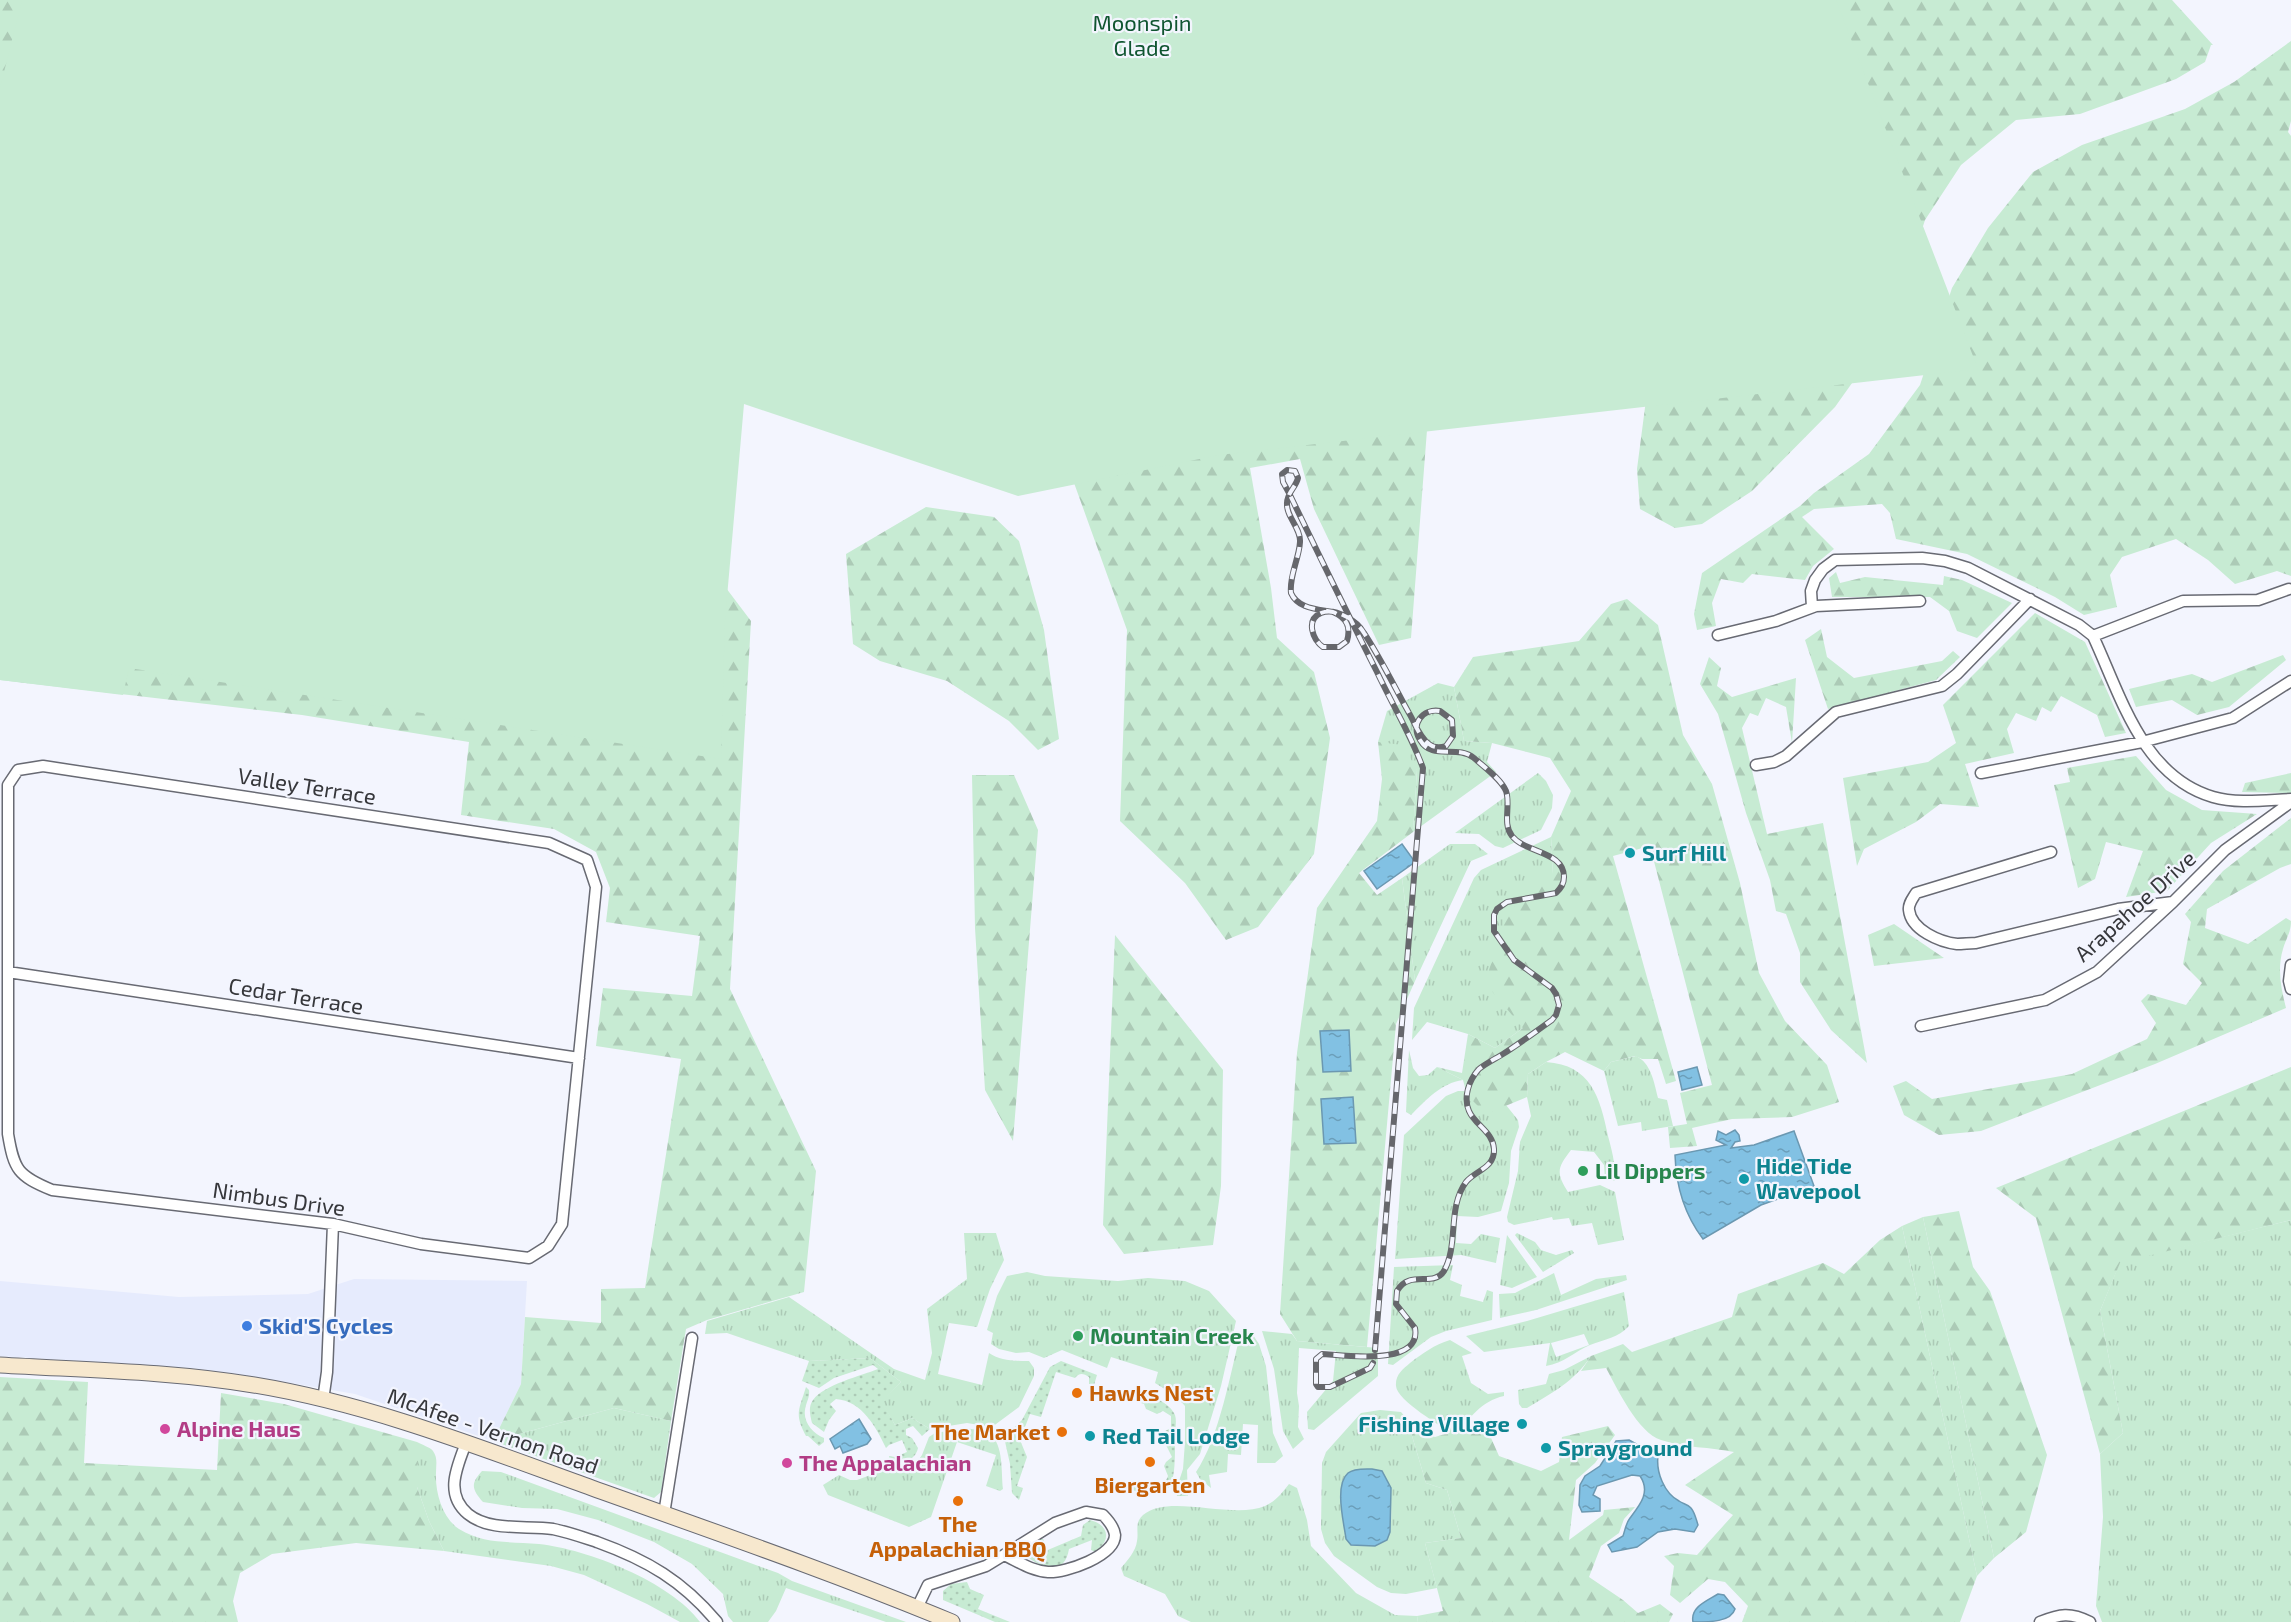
<svg xmlns="http://www.w3.org/2000/svg" width="2291" height="1622" font-family="'Exo 2',sans-serif">
<style>
.built{fill:#e6ebfd}
.grass{fill:url(#grass-tufts);fill-rule:evenodd}
.forest{fill:url(#forest-firs)}
.park{fill:#c7ebd3}
.garden{fill:url(#garden-dots)}
.water{fill:url(#water-ripples);stroke:#6b98b1;stroke-width:1.5}
.lines{fill:none;stroke-linecap:round;stroke-linejoin:round}
.street-casing{stroke:#686a73;stroke-width:13}
.secondary-casing{stroke:#686a73;stroke-width:17}
.street{stroke:#fff;stroke-width:10}
.secondary{stroke:#f7e8ce;stroke-width:15}
.rail-casing{stroke:#66676c;stroke-width:6}
.rail{stroke:#f3f5fe;stroke-width:4;stroke-dasharray:11;stroke-linecap:butt}
.culture-dot{fill:#0f9aa8;stroke:#f3f5fe;stroke-width:2}
.leisure-dot{fill:#2e9e5b;stroke:#f3f5fe;stroke-width:2}
.shop-dot{fill:#3f7fe0;stroke:#f3f5fe;stroke-width:2}
.food-dot{fill:#e8710a;stroke:#f3f5fe;stroke-width:2}
.hotel-dot{fill:#d1479c;stroke:#f3f5fe;stroke-width:2}
.labels{text-anchor:middle;stroke-width:4.5;stroke-linejoin:round;paint-order:stroke}
.park-label{font-size:22px;fill:#105531;stroke:#f3f5fe}
.street-label{font-size:22px;fill:#36373b;stroke:#f3f5fe}
.culture-label{font-size:22px;font-weight:bold;fill:#0d838f;stroke:#f3f5fe;text-anchor:start}
.leisure-label{font-size:22px;font-weight:bold;fill:#27864d;stroke:#f3f5fe;text-anchor:start}
.shop-label{font-size:22px;font-weight:bold;fill:#366cbe;stroke:#f3f5fe;text-anchor:start}
.food-label{font-size:22px;font-weight:bold;fill:#c56008;stroke:#f3f5fe}
.hotel-label{font-size:22px;font-weight:bold;fill:#b23c85;stroke:#f3f5fe;text-anchor:start}
</style>
<defs>
<pattern id="grass-tufts" width="24" height="20" patternUnits="userSpaceOnUse" patternTransform="scale(1.5)"><rect width="24" height="20" fill="#c7ebd3"/><path d="M3 7l-1-3M5 7V3M7 7l1-3M15 17l-1-3M17 17v-4M19 17l1-3" fill="none" stroke="#accab6"/></pattern>
<pattern id="forest-firs" width="22" height="20" patternUnits="userSpaceOnUse" patternTransform="scale(1.5)"><rect width="22" height="20" fill="#c7ebd3"/><path d="M5 1l3.5 6h-7zM16 11l3.5 6h-7z" fill="#accab6"/></pattern>
<pattern id="garden-dots" width="8" height="8" patternUnits="userSpaceOnUse" patternTransform="scale(1.5)"><rect width="8" height="8" fill="#c7ebd3"/><path d="M2 2h.1M6 6h.1" fill="none" stroke="#accab6" stroke-width="1.8" stroke-linecap="round"/></pattern>
<pattern id="water-ripples" width="26" height="14" patternUnits="userSpaceOnUse" patternTransform="scale(1.5)"><rect width="26" height="14" fill="#82c1e3"/><path d="M2 4q2-2 4 0t4 0M15 11q2-2 4 0t4 0" fill="none" stroke="#6b9eb9"/></pattern>
</defs>
<rect width="100%" height="100%" fill="#f3f5fe"/>
<path class="built" d="M 354,1279 L 527,1281 L 521,1384 L 493,1441 L 355,1394 L 256,1377 L 193,1368 L 0,1356 L 0,1281 L 179,1297 L 308,1294 Z"/>
<path class="grass" d="M 1438,683 L 1454,687 L 1464,741 L 1492,743 L 1487,762 L 1496,772 L 1413,832 L 1417,770 L 1378,742 L 1387,711 Z
M 1538,773 L 1546,781 L 1553,795 L 1552,808 L 1541,830 L 1503,848 L 1495,846 L 1479,834 L 1455,833 Z
M 1551,837 L 1553,874 L 1523,1028 L 1495,1048 L 1468,1034 L 1427,1022 L 1412,1040 L 1414,1008 L 1474,878 L 1481,870 Z
M 1450,844 L 1475,844 L 1488,854 L 1471,861 L 1415,981 L 1402,878 Z
M 1409,1050 L 1413,1068 L 1419,1076 L 1428,1075 L 1437,1067 L 1463,1080 C 1441,1083 1426,1100 1411,1115 L 1406,1112 Z
M 1636,1056 C 1651,1063 1654,1082 1658,1098 L 1667,1100 L 1673,1126 L 1642,1131 L 1641,1122 L 1618,1126 L 1604,1071 L 1611,1062 Z
M 1546,1062 C 1591,1065 1600,1097 1608,1136 C 1612,1151 1616,1166 1615,1181 L 1605,1178 L 1604,1165 L 1594,1152 L 1571,1150 C 1557,1168 1556,1173 1568,1192 L 1600,1185 L 1615,1192 L 1624,1240 L 1598,1245 L 1592,1223 L 1572,1226 L 1569,1218 L 1553,1220 L 1552,1217 L 1514,1225 L 1508,1222 L 1507,1217 L 1518,1171 L 1520,1142 L 1531,1116 L 1527,1097 L 1528,1074 Z
M 1458,1091 L 1464,1091 L 1486,1113 L 1506,1105 L 1518,1120 L 1519,1127 L 1511,1151 L 1509,1183 L 1501,1211 L 1478,1217 L 1457,1216 L 1456,1243 L 1471,1244 L 1481,1234 L 1500,1238 L 1496,1263 L 1461,1255 L 1395,1259 L 1404,1135 L 1446,1096 Z
M 1923,1217 L 1994,1558 L 1977,1576 L 1902,1226 Z
M 2291,1220 L 2291,1622 L 2102,1622 L 2096,1606 L 2103,1517 L 2100,1454 L 2123,1433 L 2100,1311 L 2120,1262 Z
M 964,1233 L 996,1233 L 1004,1260 L 990,1289 L 977,1327 L 949,1323 L 938,1374 L 982,1385 L 989,1353 C 1001,1361 1015,1361 1029,1361 L 1034,1368 L 1034,1376 L 1019,1407 L 992,1427 L 967,1423 L 930,1429 L 912,1418 L 895,1425 L 881,1401 L 901,1382 L 870,1358 L 809,1361 L 727,1333 L 705,1334 L 707,1321 L 789,1297 L 894,1369 L 925,1380 L 932,1353 L 927,1309 L 967,1279 Z
M 1517,1233 L 1535,1242 L 1541,1250 L 1556,1255 L 1572,1250 L 1574,1253 L 1543,1272 L 1515,1235 Z
M 1507,1235 L 1537,1277 L 1512,1288 L 1500,1285 Z
M 1453,1265 L 1450,1280 L 1462,1285 L 1460,1296 L 1483,1302 L 1487,1290 L 1493,1292 L 1492,1320 L 1446,1331 L 1431,1337 L 1393,1365 L 1388,1364 L 1394,1267 Z
M 1027,1272 L 1045,1276 L 1118,1281 L 1148,1278 L 1185,1281 L 1209,1291 L 1236,1321 L 1221,1386 L 1200,1454 L 1187,1470 L 1188,1496 L 1177,1496 L 1176,1490 L 1183,1469 L 1185,1442 L 1185,1406 L 1176,1396 L 1155,1383 L 1158,1372 L 1111,1357 L 1107,1368 L 1062,1350 L 1044,1358 L 1029,1352 L 1016,1353 L 999,1349 L 991,1344 L 993,1333 L 987,1330 L 997,1296 L 1007,1276 Z
M 1554,1273 L 1561,1295 L 1596,1279 L 1626,1275 L 1627,1280 L 1536,1310 L 1500,1318 L 1499,1294 L 1515,1293 Z
M 1624,1292 L 1629,1326 C 1618,1338 1605,1339 1590,1345 C 1574,1352 1564,1363 1546,1366 L 1550,1343 L 1484,1352 L 1466,1336 L 1527,1321 ZM 1584,1334 L 1589,1345 L 1556,1357 L 1551,1343 Z
M 1241,1331 L 1251,1332 L 1259,1344 L 1266,1366 L 1273,1433 L 1283,1456 L 1275,1463 L 1257,1463 L 1258,1425 L 1243,1424 L 1241,1455 L 1228,1454 L 1227,1472 L 1209,1475 L 1211,1488 L 1200,1479 L 1196,1472 C 1219,1439 1231,1371 1241,1331 Z
M 1262,1331 L 1292,1334 L 1297,1341 L 1378,1348 L 1378,1376 L 1314,1430 L 1308,1429 L 1307,1412 L 1333,1381 L 1336,1351 L 1299,1348 L 1297,1393 L 1299,1406 L 1298,1427 L 1304,1439 L 1293,1449 L 1283,1431 L 1274,1369 Z
M 1450,1340 L 1472,1353 L 1462,1356 L 1471,1383 L 1488,1394 L 1504,1392 L 1504,1396 C 1481,1401 1469,1419 1455,1436 C 1442,1426 1397,1401 1396,1386 C 1395,1375 1403,1369 1410,1363 C 1423,1353 1434,1345 1450,1340 Z
M 1591,1356 C 1575,1381 1552,1393 1527,1408 L 1522,1408 L 1519,1404 L 1518,1390 L 1546,1384 L 1549,1374 L 1564,1370 Z
M 614,1408 L 671,1421 L 661,1492 L 654,1498 L 493,1441 Z
M 1380,1410 L 1401,1412 L 1407,1419 L 1426,1483 L 1447,1490 L 1461,1538 L 1425,1543 L 1437,1588 L 1406,1594 L 1391,1593 L 1377,1587 L 1334,1556 L 1325,1543 L 1321,1529 L 1322,1463 L 1326,1452 L 1361,1413 ZM 1391,1488 C 1390,1525 1400,1552 1351,1545 Z
M 967,1428 C 974,1430 985,1430 990,1434 C 1004,1445 1001,1473 1003,1489 L 1000,1491 L 986,1486 L 996,1455 L 957,1442 L 931,1517 L 909,1527 L 828,1495 L 823,1485 L 839,1475 L 850,1480 L 857,1480 L 887,1469 L 906,1467 L 917,1462 L 922,1455 L 929,1437 L 935,1433 Z
M 417,1442 C 422,1445 430,1447 433,1451 C 438,1458 436,1465 436,1473 C 435,1492 442,1518 459,1529 C 485,1545 511,1541 539,1544 C 587,1549 671,1582 700,1622 L 680,1622 L 647,1604 L 584,1575 L 551,1566 L 444,1551 L 429,1521 L 417,1487 Z
M 482,1471 L 501,1472 L 778,1573 L 792,1581 L 906,1622 L 886,1622 L 786,1588 L 776,1611 L 768,1622 L 733,1622 L 728,1616 L 723,1594 L 692,1564 L 654,1542 L 598,1520 L 557,1509 L 522,1508 L 483,1502 C 472,1489 470,1484 482,1471 Z
M 1289,1484 L 1297,1488 L 1307,1520 L 1311,1546 L 1356,1593 L 1395,1615 L 1417,1616 L 1418,1622 L 1191,1622 L 1178,1616 L 1165,1594 L 1124,1576 L 1121,1568 C 1127,1561 1136,1551 1137,1541 C 1139,1531 1134,1523 1143,1515 C 1169,1493 1232,1520 1265,1506 C 1276,1501 1282,1493 1289,1484 Z"/>
<path class="forest" d="M 0,0 L 527,0 L 586,403 L 751,621 L 730,989 L 816,1171 L 804,1292 L 707,1320 L 686,1329 L 671,1421 L 614,1408 L 493,1441 L 521,1384 L 525,1317 L 601,1323 L 601,1289 L 645,1288 L 681,1059 L 596,1046 L 603,988 L 692,996 L 700,936 L 606,922 L 610,888 L 596,852 L 554,829 L 461,815 L 469,742 L 302,715 L 0,680 Z
M 1771,0 L 2172,0 L 2213,45 L 2211,45 L 2205,62 L 2176,79 L 2080,114 L 2016,120 L 1961,165 L 1925,220 L 1889,331 L 1835,407 L 1752,491 L 1702,524 L 1675,528 L 1640,509 L 1637,469 L 1653,346 Z
M 2291,41 L 2291,121 L 2288,132 L 2291,136 L 2291,576 L 2277,571 L 2235,584 L 2208,560 L 2176,539 L 2122,557 L 2110,575 L 2117,607 L 2084,615 L 2055,597 L 1967,554 L 1896,539 L 1890,513 L 1882,504 L 1814,509 L 1802,517 L 1834,549 L 1813,566 L 1805,580 L 1752,574 L 1743,583 L 1721,579 L 1712,603 L 1716,626 L 1697,630 L 1694,614 L 1702,573 L 1800,506 L 1814,493 L 1869,454 L 1920,385 L 1952,288 L 1988,228 L 2033,172 L 2082,145 L 2185,109 L 2234,82 Z
M 1431,378 L 1411,638 L 1379,645 L 1314,509 L 1300,459 L 1250,468 L 1271,588 L 1277,638 L 1314,672 L 1330,738 L 1314,854 L 1258,927 L 1226,940 L 1185,883 L 1120,821 L 1127,630 L 1069,469 Z
M 926,507 L 994,517 L 1019,541 L 1044,630 L 1059,739 L 1038,750 L 1009,721 L 947,681 L 880,661 L 853,644 L 846,554 Z
M 1836,572 L 1840,583 L 1865,577 L 1943,585 L 1944,576 L 1962,580 L 2012,603 L 1977,638 L 1957,631 L 1949,611 L 1930,597 L 1832,597 L 1829,578 Z
M 1627,599 L 1658,625 L 1683,735 L 1712,784 L 1740,883 L 1759,973 L 1785,1021 L 1827,1065 L 1839,1102 L 1792,1117 L 1732,1119 L 1692,1128 L 1697,1146 L 1670,1148 L 1668,1127 L 1687,1124 L 1680,1093 L 1712,1085 L 1650,846 L 1613,856 L 1676,1081 L 1666,1084 L 1658,1059 L 1642,1059 L 1635,1056 L 1611,1062 L 1604,1071 L 1565,1052 L 1546,1062 L 1528,1074 L 1527,1097 L 1486,1114 L 1467,1095 L 1463,1080 L 1437,1067 L 1462,1073 L 1468,1034 L 1495,1048 L 1523,1028 L 1485,983 L 1505,919 L 1535,878 L 1553,874 L 1551,837 L 1571,791 L 1550,758 L 1492,743 L 1464,741 L 1454,687 L 1473,657 L 1579,641 L 1611,604 Z
M 2035,613 L 2085,642 L 2126,733 L 2105,737 L 2097,715 L 2061,696 L 2051,712 L 2042,707 L 2036,721 L 2016,713 L 2007,729 L 2014,753 L 1965,764 L 1979,807 L 1940,804 L 1916,822 L 1864,849 L 1857,866 L 1843,778 L 1928,762 L 1956,743 L 1943,705 Z
M 1821,629 L 1827,657 L 1854,678 L 1942,661 L 1953,651 L 1960,657 L 1936,680 L 1828,709 L 1805,640 Z
M 2283,655 L 2286,660 L 2229,707 L 2197,715 L 2172,700 L 2136,707 L 2129,689 L 2192,674 L 2212,682 Z
M 1709,657 L 1721,668 L 1717,686 L 1732,697 L 1796,678 L 1792,743 L 1786,707 L 1766,698 L 1758,716 L 1750,713 L 1742,728 L 1767,834 L 1823,823 L 1867,1063 L 1831,1030 L 1800,982 L 1800,953 L 1786,914 L 1776,911 L 1770,880 L 1746,813 L 1718,714 L 1700,684 Z
M 1378,742 L 1403,745 L 1417,770 L 1413,832 L 1359,873 L 1377,895 L 1402,878 L 1415,981 L 1396,1024 L 1367,1347 L 1297,1341 L 1280,1314 L 1297,1053 L 1317,908 L 1377,821 L 1382,779 Z
M 2136,756 L 2166,790 L 2202,810 L 2257,814 L 2211,843 L 2167,891 L 2126,897 L 2143,851 L 2106,842 L 2095,879 L 2078,888 L 2054,785 L 2070,782 L 2067,768 Z
M 2291,773 L 2291,793 L 2242,792 L 2245,783 Z
M 972,775 L 1014,775 L 1038,830 L 1013,1141 L 985,1090 L 975,928 Z
M 2291,818 L 2291,864 L 2280,868 L 2207,909 L 2205,928 L 2248,944 L 2286,918 L 2291,921 C 2291,933 2286,938 2283,949 C 2277,969 2281,988 2286,1008 L 2155,1064 L 1981,1131 L 1939,1135 L 1904,1115 L 1893,1086 L 1906,1081 L 1932,1099 L 2072,1074 L 2147,1039 L 2156,1023 L 2141,1001 L 2148,994 L 2186,1005 L 2202,983 L 2183,964 L 2191,922 L 2185,914 L 2223,871 Z
M 1894,924 L 1944,958 L 1874,966 L 1868,935 Z
M 1115,935 L 1223,1070 L 1221,1186 L 1213,1245 L 1124,1254 L 1103,1225 Z
M 2291,1067 L 2291,1220 L 2120,1263 L 2100,1311 L 2123,1433 L 2100,1454 L 2036,1218 L 1996,1188 Z
M 1959,1211 L 1973,1267 L 1990,1291 L 2047,1455 L 2026,1532 L 1994,1558 L 1923,1217 Z
M 1902,1226 L 1977,1576 L 1960,1622 L 1742,1622 L 1748,1606 L 1725,1582 L 1708,1579 L 1680,1603 L 1670,1595 L 1674,1566 L 1664,1556 L 1678,1553 L 1697,1555 L 1733,1515 L 1685,1485 L 1734,1452 C 1711,1447 1684,1448 1661,1440 C 1638,1433 1617,1388 1606,1368 L 1581,1371 L 1591,1356 L 1623,1344 L 1632,1352 L 1732,1317 L 1738,1294 L 1823,1263 L 1844,1274 L 1880,1240 Z
M 0,1377 L 88,1382 L 84,1463 L 217,1470 L 221,1393 L 284,1404 L 417,1442 L 417,1487 L 429,1521 L 444,1551 L 356,1543 L 272,1554 L 240,1573 L 233,1601 L 238,1622 L 0,1622 Z
M 1484,1422 L 1499,1456 L 1541,1471 L 1559,1462 L 1562,1437 L 1608,1426 L 1615,1435 L 1595,1463 L 1576,1480 L 1569,1540 L 1603,1515 L 1604,1510 L 1635,1507 L 1624,1519 L 1619,1533 L 1601,1546 L 1589,1577 L 1623,1600 L 1638,1613 L 1660,1604 L 1673,1614 L 1669,1622 L 1418,1622 L 1417,1616 L 1443,1611 L 1425,1543 L 1461,1538 L 1447,1490 L 1426,1483 L 1410,1429 L 1435,1437 Z"/>
<path class="park" d="M 22,0 L 1836,0 L 1978,369 L 1219,455 L 1018,496 L 744,404 L 725,620 L 721,759 L 129,668 L 123,695 L 0,680 L 0,88 Z"/>
<path class="garden" d="M 870,1358 L 901,1382 L 882,1401 L 895,1425 L 912,1418 L 930,1429 L 922,1436 L 913,1426 L 906,1429 L 906,1435 L 912,1438 L 918,1448 C 915,1462 902,1462 890,1462 L 889,1456 L 895,1457 L 907,1452 L 902,1440 L 889,1445 L 886,1448 C 876,1427 862,1401 836,1399 L 830,1404 L 836,1411 L 829,1420 L 824,1432 L 812,1423 C 810,1415 808,1407 813,1400 C 825,1384 861,1376 878,1369 L 873,1365 L 834,1378 L 819,1388 L 802,1381 L 809,1361 Z
M 1061,1361 L 1097,1375 L 1094,1385 L 1089,1384 L 1089,1377 C 1083,1373 1079,1373 1075,1378 L 1056,1372 L 1041,1417 L 1030,1414 L 1020,1440 L 1027,1457 L 1017,1486 L 1023,1488 L 1019,1500 L 1012,1493 L 1010,1464 L 1004,1437 L 1022,1420 L 1050,1367 Z
M 806,1387 L 809,1390 C 810,1398 806,1402 805,1410 C 803,1422 813,1434 824,1438 L 824,1442 L 819,1446 L 808,1436 L 806,1436 C 794,1414 799,1410 806,1387 Z
M 1138,1394 C 1150,1394 1170,1403 1175,1415 C 1177,1421 1175,1429 1175,1435 L 1165,1435 L 1165,1431 L 1171,1428 L 1171,1416 L 1163,1411 L 1157,1414 L 1146,1409 L 1144,1404 L 1132,1400 Z
M 1164,1441 L 1175,1444 C 1175,1490 1172,1504 1123,1487 L 1122,1482 L 1151,1491 L 1164,1485 L 1168,1476 L 1164,1466 L 1166,1462 L 1172,1457 Z
M 1090,1520 C 1110,1525 1111,1541 1095,1552 L 1091,1550 L 1092,1540 L 1069,1549 C 1065,1575 1044,1569 1027,1557 C 1026,1547 1033,1542 1041,1538 L 1044,1540 L 1043,1552 L 1081,1536 L 1083,1525 Z
M 967,1582 L 970,1589 L 984,1595 L 978,1609 L 1010,1622 L 995,1622 L 943,1600 L 943,1591 L 951,1584 Z"/>
<path class="water" d="M 1402,844 L 1415,862 L 1377,889 L 1364,871 Z
M 1349,1030 L 1351,1071 L 1323,1072 L 1320,1031 Z
M 1697,1067 L 1702,1085 L 1682,1090 L 1678,1072 Z
M 1353,1097 L 1356,1143 L 1324,1144 L 1321,1099 Z
M 1735,1130 L 1739,1135 L 1740,1141 L 1735,1142 L 1731,1148 L 1754,1145 L 1794,1131 L 1814,1186 L 1761,1205 L 1703,1239 C 1684,1214 1676,1187 1675,1155 L 1726,1145 L 1716,1140 L 1718,1131 L 1726,1135 Z
M 859,1419 L 871,1439 L 867,1444 L 843,1453 L 840,1446 L 835,1449 L 830,1439 Z
M 1629,1440 L 1658,1456 C 1656,1472 1664,1493 1679,1501 C 1683,1504 1688,1504 1691,1508 C 1695,1513 1696,1519 1698,1525 L 1694,1532 L 1675,1529 L 1658,1532 L 1637,1547 L 1612,1552 L 1608,1545 L 1623,1536 C 1625,1530 1626,1523 1630,1518 C 1640,1505 1651,1492 1640,1476 L 1632,1475 L 1597,1486 L 1593,1495 L 1600,1499 L 1600,1511 L 1582,1512 L 1579,1505 L 1580,1485 L 1585,1476 L 1600,1466 L 1616,1441 Z
M 1372,1469 L 1382,1471 L 1391,1488 L 1390,1532 L 1387,1540 L 1375,1546 L 1351,1545 L 1346,1539 C 1344,1523 1334,1485 1348,1473 C 1354,1468 1365,1469 1372,1469 Z
M 1718,1594 L 1724,1595 L 1735,1609 C 1731,1622 1710,1622 1693,1622 C 1690,1607 1707,1601 1718,1594 Z"/>
<g class="lines">
<g class="street-casing">
<path id="street" d="M 1812,607 L 1811,591 L 1815,580 L 1823,569 L 1835,560 L 1922,558 L 1945,561 L 1968,568 L 2079,625 L 2093,636 C 2121,696 2142,776 2213,797 C 2237,804 2266,800 2291,799
M 1718,635 L 1776,621 L 1816,606 L 1920,601
M 2093,636 L 2183,601 L 2258,600 L 2289,589
M 1756,765 L 1774,762 L 1786,756 L 1836,712 L 1942,686 L 1957,674 L 2030,599
M 43,766 L 549,843 L 587,860 L 596,887 L 562,1224 L 548,1246 L 529,1258 L 421,1244 L 333,1224 L 52,1190 C 18,1176 14,1170 8,1134 L 8,785 L 18,770 Z
M 1981,773 L 2142,742 L 2233,718 L 2291,681
M 2051,852 L 1916,893 C 1913,898 1908,904 1909,910 C 1911,930 1940,942 1957,944 C 1963,944 1970,943 1976,943 L 2118,909 L 2173,902
M 2291,965 L 2289,981 L 2291,989
M 8,972 L 579,1058
M 1921,1026 L 2045,1000 L 2097,972 L 2173,902 L 2225,850 L 2291,802
M 323,1400 L 327,1372 L 333,1224
M 466,1443 C 457,1467 444,1494 468,1514 C 490,1532 527,1525 553,1529 C 568,1532 582,1537 597,1542 C 647,1560 683,1581 717,1622
M 1086,1512 L 1103,1515 C 1108,1520 1114,1527 1115,1535 C 1115,1556 1066,1573 1048,1572 C 1032,1571 1019,1562 1004,1555 L 1055,1523 Z
M 664,1514 L 692,1338
M 917,1608 L 928,1585 L 986,1566 L 1004,1555
M 2040,1622 C 2060,1614 2070,1612 2090,1622"/>
</g>
<g class="secondary-casing">
<path id="secondary" d="M 0,1365 C 84,1370 170,1371 254,1385 C 370,1404 481,1448 592,1488 C 712,1531 834,1573 952,1622"/>
</g>
<use href="#street" class="street"/>
<use href="#secondary" class="secondary"/>
<g class="rail-casing">
<path id="rail" d="M 1373,1363 L 1370,1368 L 1330,1387 L 1318,1387 L 1316,1384 L 1316,1359 L 1322,1354 C 1344,1355 1422,1367 1415,1328 L 1396,1304 L 1397,1291 C 1410,1269 1433,1288 1444,1271 C 1459,1244 1447,1208 1466,1182 C 1476,1170 1495,1168 1494,1149 C 1493,1132 1475,1125 1469,1111 C 1463,1097 1469,1080 1479,1069 C 1486,1063 1495,1059 1503,1054 C 1519,1044 1535,1032 1552,1020 L 1556,1015 L 1559,1005 L 1556,994 L 1552,988 L 1514,960 L 1494,931 L 1494,915 L 1497,909 L 1507,902 L 1556,893 C 1561,888 1564,884 1564,877 C 1564,851 1525,853 1512,836 C 1502,824 1511,805 1506,791 C 1501,779 1484,767 1474,758 C 1457,744 1432,761 1420,740 C 1410,724 1423,708 1440,711 L 1452,720 L 1453,736 L 1446,746 C 1440,748 1434,748 1429,744 C 1419,737 1415,723 1409,713 C 1394,686 1381,659 1364,633 C 1357,621 1336,607 1321,613 C 1305,620 1313,640 1323,647 L 1339,647 L 1347,641 C 1351,627 1347,618 1333,612 C 1318,609 1298,609 1291,593 C 1289,576 1299,559 1300,542 C 1301,528 1286,517 1287,503 C 1287,493 1296,487 1298,478 L 1295,471 L 1287,470 L 1282,474 L 1283,482 L 1289,493 C 1318,553 1347,613 1377,672 C 1392,704 1411,735 1423,768 L 1375,1350"/>
</g>
<use href="#rail" class="rail"/>
</g>
<g class="culture-dot">
<circle cx="1630" cy="853" r="6"/>
<circle cx="1744" cy="1179" r="6"/>
<circle cx="1522" cy="1424" r="6"/>
<circle cx="1090" cy="1436" r="6"/>
<circle cx="1546" cy="1448" r="6"/>
</g>
<g class="leisure-dot">
<circle cx="1583" cy="1171" r="6"/>
<circle cx="1078" cy="1336" r="6"/>
</g>
<circle class="shop-dot" cx="247" cy="1326" r="6"/>
<g class="food-dot">
<circle cx="1077" cy="1393" r="6"/>
<circle cx="1062" cy="1432" r="6"/>
<circle cx="1150" cy="1462" r="6"/>
<circle cx="958" cy="1501" r="6"/>
</g>
<g class="hotel-dot">
<circle cx="165" cy="1429" r="6"/>
<circle cx="787" cy="1463" r="6"/>
</g>
<g class="labels">
<g class="park-label">
<text x="1142" y="31">Moonspin<tspan x="1142" dy="25">Glade</tspan></text>
</g>
<g class="street-label">
<text transform="translate(307 786) rotate(9)" y="8">Valley Terrace</text>
<text transform="translate(2135 906) rotate(-42)" y="8">Arapahoe Drive</text>
<text transform="translate(296 996) rotate(9)" y="8">Cedar Terrace</text>
<text transform="translate(279 1199) rotate(8)" y="8">Nimbus Drive</text>
<text transform="translate(493 1431) rotate(19)" y="8">McAfee - Vernon Road</text>
</g>
<g class="culture-label">
<text x="1642" y="861">Surf Hill</text>
<text x="1756" y="1174">Hide Tide<tspan x="1756" dy="25">Wavepool</tspan></text>
<text x="1510" y="1432" text-anchor="end">Fishing Village</text>
<text x="1102" y="1444">Red Tail Lodge</text>
<text x="1558" y="1456">Sprayground</text>
</g>
<g class="leisure-label">
<text x="1595" y="1179">Lil Dippers</text>
<text x="1090" y="1344">Mountain Creek</text>
</g>
<g class="shop-label">
<text x="259" y="1334">Skid'S Cycles</text>
</g>
<g class="food-label">
<text x="1089" y="1401" text-anchor="start">Hawks Nest</text>
<text x="1050" y="1440" text-anchor="end">The Market</text>
<text x="1150" y="1493">Biergarten</text>
<text x="958" y="1532">The<tspan x="958" dy="25">Appalachian BBQ</tspan></text>
</g>
<g class="hotel-label">
<text x="177" y="1437">Alpine Haus</text>
<text x="799" y="1471">The Appalachian</text>
</g>
</g>
</svg>
